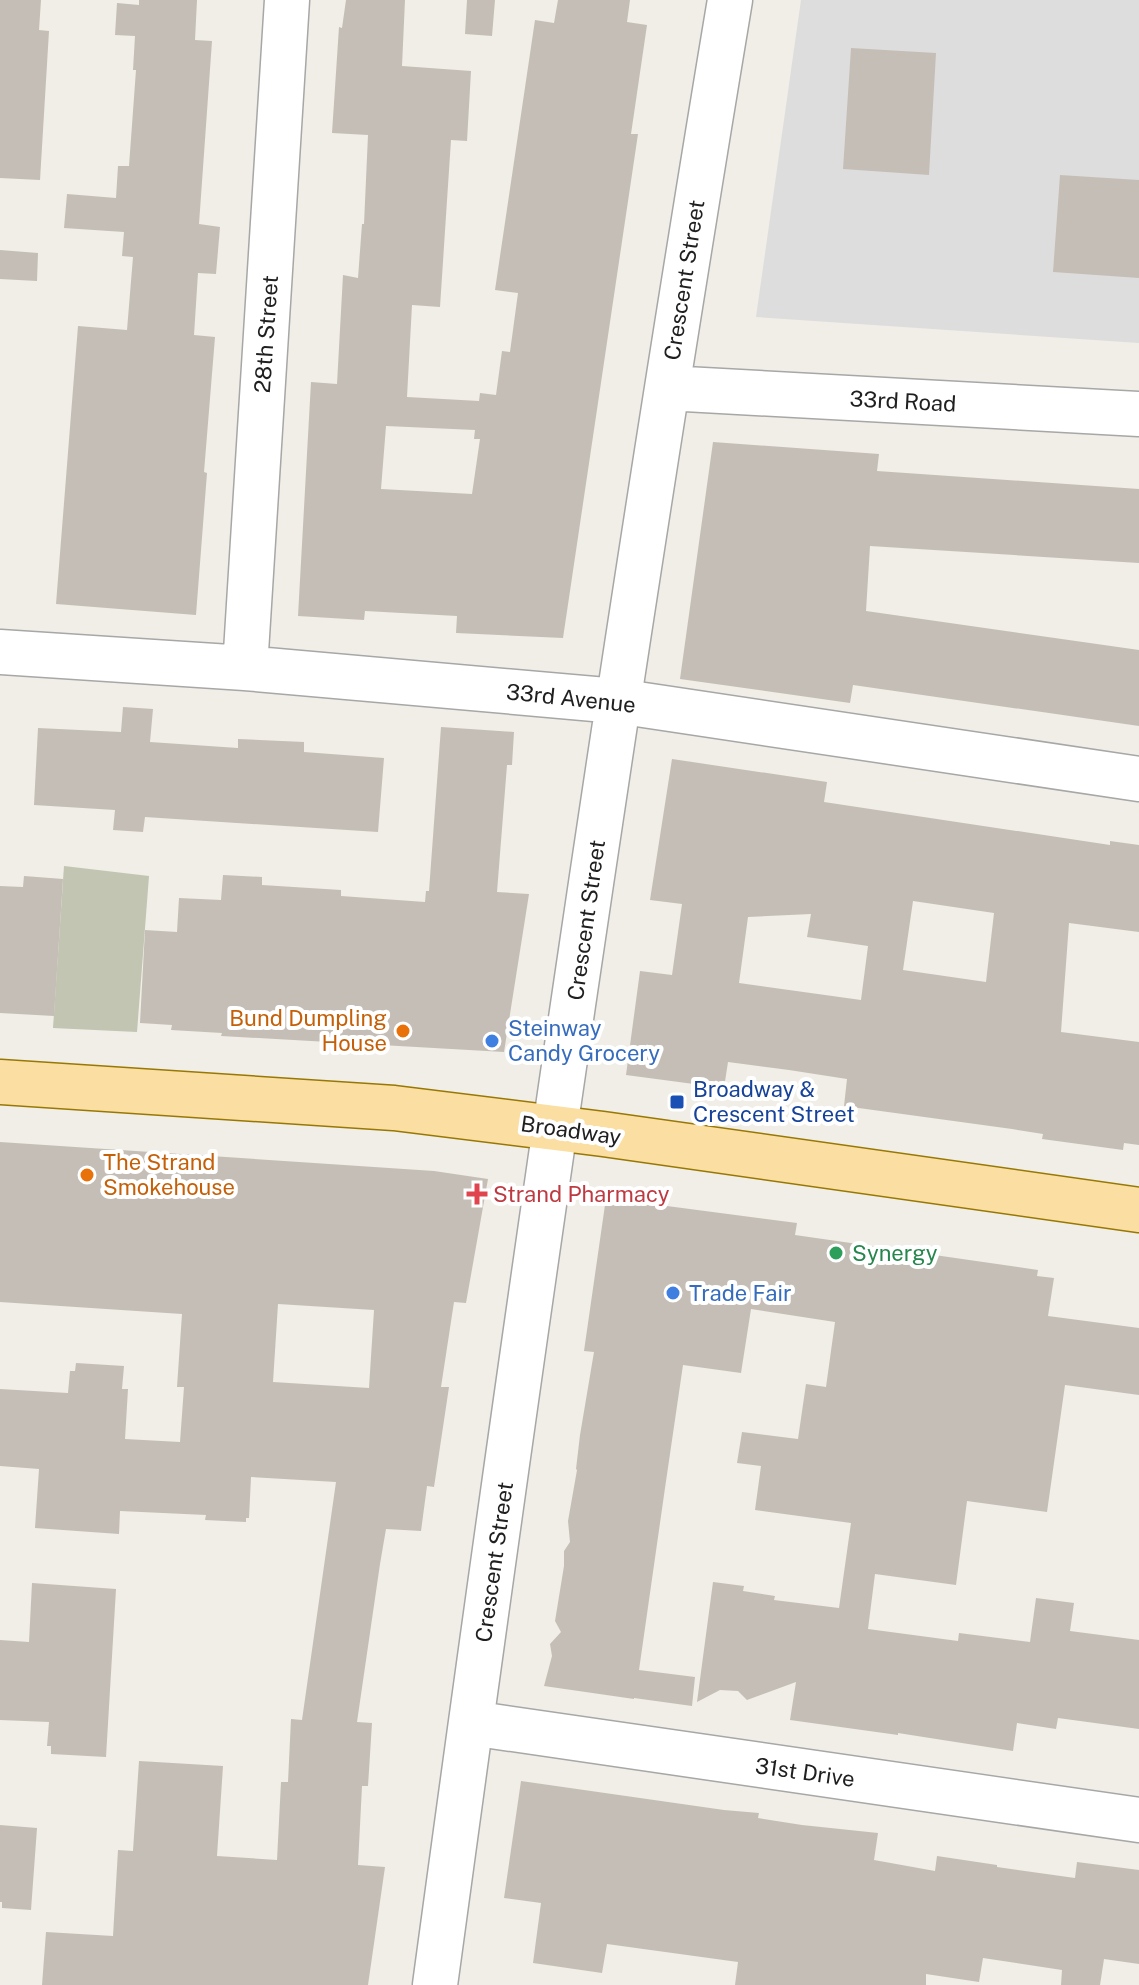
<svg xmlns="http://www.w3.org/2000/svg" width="1139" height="1985" font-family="'Public Sans',sans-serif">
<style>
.residential{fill:#dedddd}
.construction{fill:#c2c5b2}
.building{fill:#c5beb6;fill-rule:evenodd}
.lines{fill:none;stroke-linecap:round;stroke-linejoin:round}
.minor-casing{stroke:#a7a7a7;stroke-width:47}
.major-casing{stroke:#987803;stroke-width:47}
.minor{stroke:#fff;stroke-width:44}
.major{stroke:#fadea2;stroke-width:44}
.food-dot{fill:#e8710a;stroke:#fff;stroke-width:3}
.shop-dot{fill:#3f7fe0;stroke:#fff;stroke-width:3}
.transit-dot{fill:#1a4fb4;stroke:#fff;stroke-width:3}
.health-dot{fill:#e0444e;stroke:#fff;stroke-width:3}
.leisure-dot{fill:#2e9e5b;stroke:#fff;stroke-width:3}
.labels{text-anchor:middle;stroke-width:8;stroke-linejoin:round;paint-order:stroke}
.street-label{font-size:22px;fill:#202020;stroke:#fff}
.food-label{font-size:22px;fill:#c56008;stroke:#fff;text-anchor:end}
.shop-label{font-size:22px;fill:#366cbe;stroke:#fff;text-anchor:start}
.transit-label{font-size:22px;fill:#164399;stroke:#fff;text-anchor:start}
.health-label{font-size:22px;fill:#be3a42;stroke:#fff;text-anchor:start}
.leisure-label{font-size:22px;fill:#27864d;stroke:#fff;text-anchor:start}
</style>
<rect width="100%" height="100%" fill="#f0eee6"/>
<path class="residential" d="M 801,0 L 1139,0 L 1139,343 L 756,317 Z"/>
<path class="construction" d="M 64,866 L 149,876 L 137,1032 L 53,1028 Z"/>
<path class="building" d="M 0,0 L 41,0 L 39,30 L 49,31 L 40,180 L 0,178 Z
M 139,0 L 197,0 L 195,40 L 212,41 L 199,224 L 220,227 L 216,274 L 198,273 L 194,335 L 215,337 L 204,472 L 207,473 L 196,615 L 56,604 L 78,326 L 127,330 L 133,257 L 122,256 L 124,232 L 64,228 L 67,194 L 116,198 L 118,166 L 129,166 L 136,70 L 133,70 L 135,36 L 115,35 L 117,3 L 139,5 Z
M 346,0 L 405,0 L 402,66 L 471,71 L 467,141 L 451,140 L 440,307 L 412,305 L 407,397 L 479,401 L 480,393 L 496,395 L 502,351 L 510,352 L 518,293 L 495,290 L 535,20 L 554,23 L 558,0 L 630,0 L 627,22 L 647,25 L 631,134 L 638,134 L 563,638 L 456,633 L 457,616 L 365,611 L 364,620 L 298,616 L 311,382 L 337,384 L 343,275 L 358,278 L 362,224 L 364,224 L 368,135 L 332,133 L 339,27 L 342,28 ZM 386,426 L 475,430 L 474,439 L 480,439 L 472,494 L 381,489 Z
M 467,0 L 495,0 L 492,36 L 465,34 Z
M 851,48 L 936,53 L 929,175 L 843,169 Z
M 1060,175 L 1139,180 L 1139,278 L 1053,272 Z
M 0,250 L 38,253 L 37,281 L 0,279 Z
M 713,442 L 879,454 L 877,471 L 1139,489 L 1139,563 L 870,546 L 866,611 L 1139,650 L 1139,726 L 853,685 L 850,703 L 680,679 Z
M 123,707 L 153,709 L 150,742 L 238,748 L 238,739 L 304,742 L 304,752 L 384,758 L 378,832 L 145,817 L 143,832 L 113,830 L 115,810 L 34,805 L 38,728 L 121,732 Z
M 441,727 L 514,732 L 512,765 L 507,765 L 497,892 L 529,894 L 504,1052 L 221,1036 L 222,1033 L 171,1030 L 172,1025 L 140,1023 L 145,930 L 177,932 L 179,898 L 221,900 L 223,875 L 262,877 L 262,885 L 341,890 L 341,896 L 425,902 L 426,891 L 429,891 Z
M 672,759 L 827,782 L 824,802 L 1110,845 L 1110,841 L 1139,845 L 1139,932 L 1069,923 L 1061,1032 L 1139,1042 L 1139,1145 L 1124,1143 L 1123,1150 L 1042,1139 L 1043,1134 L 1012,1129 L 844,1106 L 847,1079 L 789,1070 L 728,1062 L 724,1088 L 626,1075 L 640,971 L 672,975 L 682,904 L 650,900 ZM 913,901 L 994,913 L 986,982 L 903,970 ZM 811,914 L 807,937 L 868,946 L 861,1000 L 739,983 L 748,917 Z
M 24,876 L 63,879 L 54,1016 L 0,1013 L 0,886 L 23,887 Z
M 0,1142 L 434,1171 L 488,1179 L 466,1303 L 454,1302 L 441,1387 L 449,1387 L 434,1487 L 427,1486 L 421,1531 L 386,1529 L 380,1564 L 357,1722 L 372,1723 L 368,1786 L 362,1786 L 358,1865 L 385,1867 L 368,1985 L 42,1985 L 46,1932 L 113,1936 L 118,1850 L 133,1851 L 139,1761 L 223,1766 L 217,1856 L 277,1860 L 281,1782 L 288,1782 L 291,1719 L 302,1720 L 336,1482 L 251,1477 L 249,1518 L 246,1518 L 246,1522 L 205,1520 L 206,1515 L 120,1511 L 119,1534 L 35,1528 L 39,1469 L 0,1466 L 0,1389 L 68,1393 L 70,1371 L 75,1371 L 76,1363 L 124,1366 L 122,1389 L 128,1389 L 125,1439 L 180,1442 L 184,1387 L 177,1387 L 182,1314 L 0,1302 ZM 278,1304 L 374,1310 L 369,1388 L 273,1382 Z
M 606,1198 L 797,1223 L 795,1235 L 1038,1270 L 1037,1276 L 1054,1278 L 1048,1316 L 1139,1328 L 1139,1395 L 1065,1385 L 1047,1512 L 967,1501 L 956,1585 L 875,1574 L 868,1629 L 958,1641 L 959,1633 L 1030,1642 L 1036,1598 L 1074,1603 L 1070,1631 L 1139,1640 L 1139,1729 L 1058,1718 L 1056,1729 L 1017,1723 L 1013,1751 L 898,1733 L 898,1735 L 790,1720 L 796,1682 L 747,1700 L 738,1691 L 720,1690 L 697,1702 L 713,1582 L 744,1586 L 743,1591 L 775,1596 L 774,1600 L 839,1608 L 851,1523 L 755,1510 L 761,1466 L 737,1463 L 742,1432 L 798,1439 L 806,1384 L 826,1387 L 835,1322 L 751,1309 L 741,1373 L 683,1365 L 665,1488 L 639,1670 L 695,1677 L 692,1706 L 634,1698 L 634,1699 L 544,1686 L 552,1656 L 550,1644 L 561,1632 L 555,1621 L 564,1566 L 564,1551 L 570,1542 L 568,1521 L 577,1470 L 576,1469 L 580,1435 L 594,1352 L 584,1351 Z
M 32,1583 L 116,1589 L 106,1757 L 51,1754 L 51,1746 L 47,1746 L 49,1722 L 0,1720 L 0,1640 L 29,1642 Z
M 521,1781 L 724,1810 L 759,1813 L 758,1818 L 802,1825 L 878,1833 L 874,1860 L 935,1871 L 937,1856 L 997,1865 L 997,1867 L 1075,1878 L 1077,1862 L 1139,1870 L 1139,1964 L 1104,1959 L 1100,1985 L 1061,1985 L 1062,1970 L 983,1958 L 979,1982 L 926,1974 L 926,1985 L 735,1985 L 738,1962 L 607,1944 L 602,1973 L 533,1963 L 541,1903 L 504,1898 Z
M 0,1825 L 37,1828 L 31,1910 L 2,1908 L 2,1902 L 0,1902 Z"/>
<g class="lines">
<g class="minor-casing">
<path id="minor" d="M 667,388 L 1139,414
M 0,652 L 245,668 L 617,701 L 1139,779
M 245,668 L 287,0
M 471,1723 L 1139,1820
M 435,1985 C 525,1322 620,660 730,0"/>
</g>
<g class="major-casing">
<path id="major" d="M 0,1082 L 394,1108 L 603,1134 L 1139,1210"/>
</g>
<use href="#minor" class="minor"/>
<use href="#major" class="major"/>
</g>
<g class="food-dot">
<circle cx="403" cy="1031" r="8"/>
<circle cx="87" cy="1175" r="8"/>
</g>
<g class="shop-dot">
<circle cx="492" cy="1041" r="8"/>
<circle cx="673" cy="1293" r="8"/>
</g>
<rect class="transit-dot" x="669" y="1094" width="16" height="16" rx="4"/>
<path class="health-dot" d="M473 1182h8v8h8v8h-8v8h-8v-8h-8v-8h8z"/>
<circle class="leisure-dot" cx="836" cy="1253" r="8"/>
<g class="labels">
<g class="street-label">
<text transform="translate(684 280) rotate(-81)" y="8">Crescent Street</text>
<text transform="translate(266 334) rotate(-86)" y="8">28th Street</text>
<text transform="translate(903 401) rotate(3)" y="8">33rd Road</text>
<text transform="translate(571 698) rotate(6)" y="8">33rd Avenue</text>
<text transform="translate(586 920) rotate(-82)" y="8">Crescent Street</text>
<text transform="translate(571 1130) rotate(8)" y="8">Broadway</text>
<text transform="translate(494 1562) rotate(-82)" y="8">Crescent Street</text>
<text transform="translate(805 1772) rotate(8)" y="8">31st Drive</text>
</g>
<g class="food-label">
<text x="387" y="1026">Bund Dumpling<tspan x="387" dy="25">House</tspan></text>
<text x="103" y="1170" text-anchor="start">The Strand<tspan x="103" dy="25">Smokehouse</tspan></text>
</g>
<g class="shop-label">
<text x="508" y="1036">Steinway<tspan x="508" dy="25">Candy Grocery</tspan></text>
<text x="689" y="1301">Trade Fair</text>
</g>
<g class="transit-label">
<text x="693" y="1097">Broadway &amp;<tspan x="693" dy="25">Crescent Street</tspan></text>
</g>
<g class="health-label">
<text x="493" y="1202">Strand Pharmacy</text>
</g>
<g class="leisure-label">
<text x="852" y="1261">Synergy</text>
</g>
</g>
</svg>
